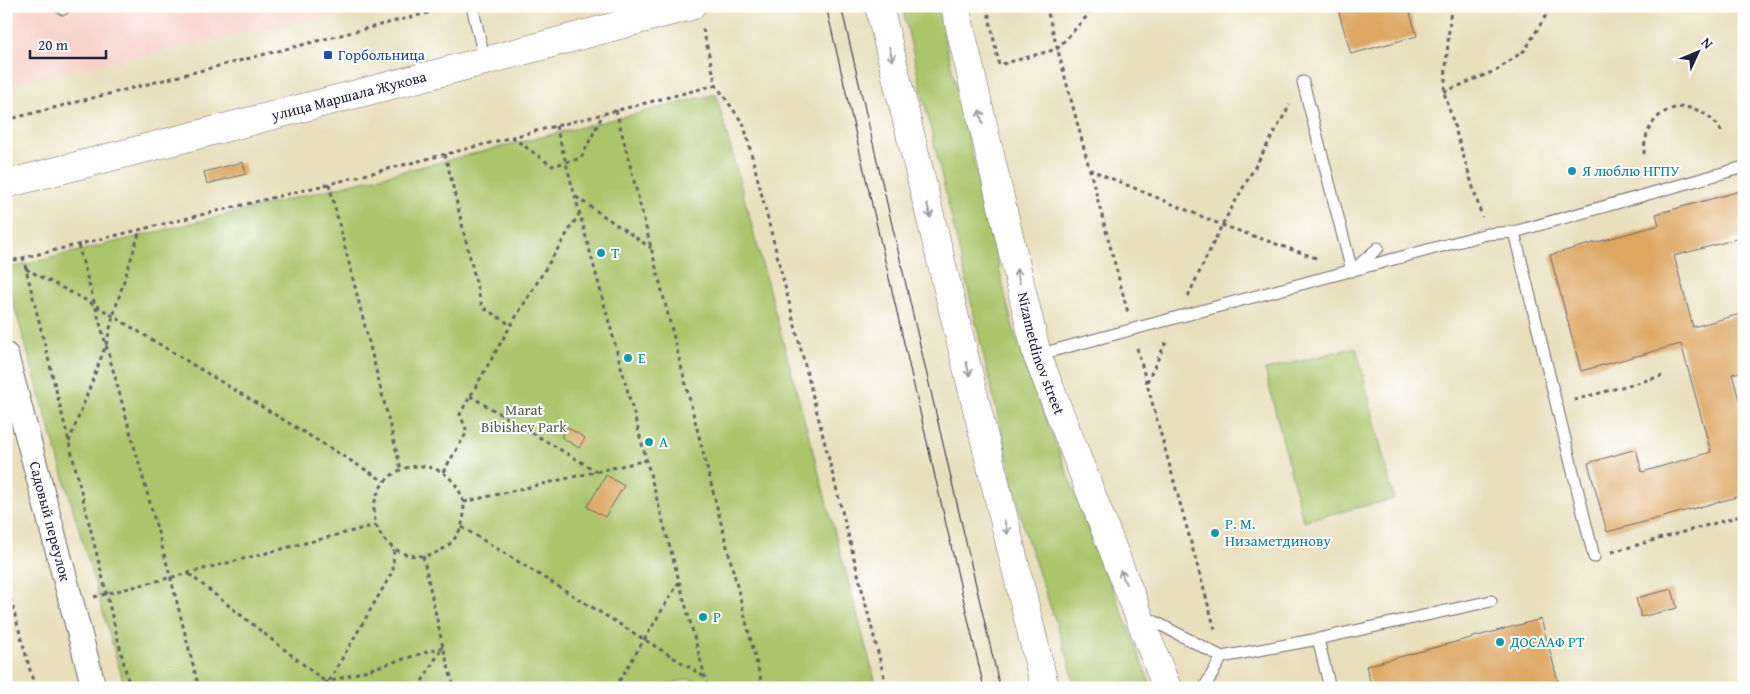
<svg xmlns="http://www.w3.org/2000/svg" width="1750" height="694" font-family="'Gentium Book Plus',serif">
<style>
.built{fill:#f7d1c7}
.green{fill:#aac56b;stroke:#667453}
.building{fill:#dda764}
.lines{fill:none;stroke-linecap:round;stroke-linejoin:round}
.service-casing{stroke:#686468;stroke-width:13}
.minor-casing{stroke:#686468;stroke-width:26}
.tertiary-casing{stroke:#686468;stroke-width:29}
.primary-casing{stroke:#686468;stroke-width:29}
.path{stroke:#686468;stroke-width:3;stroke-dasharray:4 4;stroke-linecap:butt}
.service{stroke:#fff;stroke-width:11}
.minor{stroke:#fff;stroke-width:24}
.tertiary{stroke:#fff;stroke-width:28}
.primary{stroke:#fff;stroke-width:28}
.tram{stroke:#22223b;stroke-width:1}
.oneway{stroke:#9c9ca7}
.transit-dot{fill:#1a4fb4;stroke:#fff;stroke-width:2}
.culture-dot{fill:#0f9aa8;stroke:#fff;stroke-width:2}
.labels{text-anchor:middle;stroke-width:4;stroke-linejoin:round;paint-order:stroke}
.transit-label{font-size:15px;fill:#164399;stroke:#fff;text-anchor:start}
.street-label{font-size:15px;fill:#22223b;stroke:#fff}
.culture-label{font-size:15px;fill:#0d838f;stroke:#fff;text-anchor:start}
.park-label{font-size:15px;fill:#525b4c;stroke:#fff}
</style>
<rect width="100%" height="100%" fill="#fff"/>
<filter id="ink" filterUnits="userSpaceOnUse"><feTurbulence type="fractalNoise" baseFrequency=".02" numOctaves="2"/><feDisplacementMap in="SourceGraphic" scale="10" xChannelSelector="R" yChannelSelector="G"/><feConvolveMatrix kernelMatrix="1 2 1 2 8 2 1 2 1" color-interpolation-filters="sRGB"/></filter>
<filter id="wash" filterUnits="userSpaceOnUse"><feTurbulence type="fractalNoise" baseFrequency=".0096" numOctaves="4" result="noise"/><feDisplacementMap in="SourceGraphic" scale="20" xChannelSelector="R" yChannelSelector="G"/><feGaussianBlur stdDeviation="1.12" result="paint"/><feColorMatrix in="noise" values="0 0 0 0 0 0 0 0 0 0 0 0 0 0 0 0 0 1.4 0 .05"/><feComposite in="paint" operator="in"/></filter>
<g filter="url(#wash)">
<rect width="100%" height="100%" fill="#e9dfbb"/>
<path class="built" d="M 6,6 L 372,6 L 6,85 Z"/>
<path class="green" d="M 902,6 L 937,6 L 1014,332 L 1027,371 L 1152,688 L 1075,688 L 1069,661 L 1025,533 Z
M 716,94 L 876,684 L 860,688 L 716,688 L 689,679 L 654,688 L 125,688 L 6,278 L 6,269 Z
M 1356,347 L 1394,499 L 1303,521 L 1265,370 Z"/>
<g id="blocks">
<path class="building" d="M 1337,6 L 1408,6 L 1417,36 L 1351,54 Z
M 243,162 L 246,174 L 207,184 L 204,172 Z
M 1744,190 L 1744,237 L 1674,256 L 1693,327 L 1744,313 L 1744,371 L 1732,374 L 1744,418 L 1744,495 L 1607,532 L 1588,463 L 1636,449 L 1642,472 L 1711,452 L 1681,344 L 1581,371 L 1550,255 L 1659,225 L 1656,214 Z
M 567,427 L 585,438 L 579,448 L 561,437 Z
M 606,475 L 624,486 L 605,517 L 587,507 Z
M 1672,589 L 1677,608 L 1641,617 L 1636,598 Z
M 1541,619 L 1560,688 L 1372,688 L 1366,666 Z"/>
</g>
</g>
<g filter="url(#ink)">
<use href="#blocks" fill-opacity="0" stroke="#686468" stroke-width="1"/>
<g class="lines">
<g class="service-casing">
<path id="service" d="M 59,6 L 63,9 L 65,6
M 472,6 L 485,61
M 1303,82 L 1352,271 L 1378,248
M 1514,232 L 1744,167
M 1037,355 L 1487,234 L 1514,232 L 1594,557
M 1144,616 L 1222,657
M 1318,639 L 1330,688
M 1204,688 L 1222,657 L 1318,639 L 1491,601"/>
</g>
<g class="minor-casing">
<g id="minor">
<path id="s1" d="M 6,355 L 94,688"/>
</g>
</g>
<g class="tertiary-casing">
<g id="tertiary">
<path id="s2" d="M 6,184 L 485,61 L 691,6"/>
</g>
</g>
<g class="primary-casing">
<g id="primary">
<path d="M 879,6 L 1045,688"/>
<path id="s3" d="M 955,6 L 1037,355 L 1167,688"/>
</g>
</g>
<path class="path" d="M 435,6 L 436,11
M 987,6 L 999,65 L 1057,49 L 1096,6
M 1046,6 L 1128,313
M 1451,6 L 1444,92 L 1482,217
M 703,29 L 716,85 L 744,125 L 887,688
M 1444,92 L 1497,70 L 1525,50 L 1545,17 L 1548,6
M 616,110 L 763,688
M 6,120 L 455,6
M 556,126 L 708,688
M 512,137 L 552,166 L 581,158 L 603,114
M 445,154 L 482,307 L 511,325
M 1644,154 C 1644,104 1695,90 1722,132
M 1089,169 L 1222,225 L 1319,259
M 329,184 L 401,469
M 576,197 L 651,248
M 78,245 L 95,305 L 384,481
M 23,257 L 130,688
M 6,262 L 329,184 L 716,85
M 26,269 L 95,305 L 171,579 L 199,688
M 1188,296 L 1222,225 L 1290,105
M 1137,348 L 1216,633
M 1147,382 L 1167,340
M 470,396 L 598,472
M 1574,400 L 1662,376
M 69,442 L 106,345 L 113,316 L 140,230
M374 511a45 45 0 1 1 90 0a45 45 0 1 1-90 0Z
M 443,472 L 467,432 L 460,414 L 511,325 L 579,214
M 464,502 L 647,460
M 462,527 L 705,677
M 1612,552 L 1744,515
M 423,556 L 443,647 L 454,688
M 189,574 L 333,688
M 6,583 L 35,688
M 94,597 L 376,525
M 301,688 L 328,682 L 443,647
M 325,688 L 393,571 L 394,548
M 418,688 L 442,648
M 615,688 L 679,582"/>
<use href="#service" class="service"/>
<use href="#minor" class="minor"/>
<use href="#tertiary" class="tertiary"/>
<use href="#primary" class="primary"/>
<path class="tram" d="M 826,6 L 984,688
M 841,6 L 1000,688"/>
</g>
<defs><path id="oneway-shaft" d="M-6 0H5M1.5-3L5.5 0L1.5 3" fill="none" stroke-width="1.6" stroke-linecap="round" stroke-linejoin="round" transform="scale(1.25)"/></defs>
<g class="oneway">
<use href="#oneway-shaft" transform="translate(891 54) rotate(76)"/>
<use href="#oneway-shaft" transform="translate(981 117) rotate(-103)"/>
<use href="#oneway-shaft" transform="translate(929 211) rotate(76)"/>
<use href="#oneway-shaft" transform="translate(1018 276) rotate(-103)"/>
<use href="#oneway-shaft" transform="translate(968 369) rotate(76)"/>
<use href="#oneway-shaft" transform="translate(1006 527) rotate(76)"/>
<use href="#oneway-shaft" transform="translate(1123 577) rotate(-111)"/>
</g>
</g>
<rect class="transit-dot" x="323" y="50" width="10" height="10" rx="2.5"/>
<g class="culture-dot">
<circle cx="1572" cy="171" r="5"/>
<circle cx="601" cy="253" r="5"/>
<circle cx="628" cy="358" r="5"/>
<circle cx="649" cy="442" r="5"/>
<circle cx="1215" cy="533" r="5"/>
<circle cx="703" cy="617" r="5"/>
<circle cx="1500" cy="642" r="5"/>
</g>
<g class="labels">
<g class="transit-label">
<text x="338" y="60">Горбольница</text>
</g>
<g class="street-label">
<text dy="5" stroke="none"><textPath href="#s2" startOffset="354">улица Маршала Жукова</textPath></text>
<text dy="5" stroke="none"><textPath href="#s3" startOffset="358">Nizametdinov street</textPath></text>
<text dy="5" stroke="none"><textPath href="#s1" startOffset="172">Садовый переулок</textPath></text>
</g>
<g class="culture-label">
<text x="1582" y="176">Я люблю НГПУ</text>
<text x="611" y="258">Т</text>
<text x="638" y="363">Е</text>
<text x="659" y="447">А</text>
<text x="1225" y="529">Р. М.<tspan x="1225" dy="17">Низаметдинову</tspan></text>
<text x="713" y="622">Р</text>
<text x="1510" y="647">ДОСААФ РТ</text>
</g>
<g class="park-label">
<text x="524" y="415">Marat<tspan x="524" dy="17">Bibishev Park</tspan></text>
</g>
</g>
<rect width="1750" height="694" fill="none" stroke="#fff" stroke-width="25"/>
<g transform="translate(1698 52) rotate(46)" stroke="#ffffff" stroke-width="4" paint-order="stroke">
<path d="M0-4L9 19L0 12L-9 19Z" fill="#22223b"/>
<text y="-8" font-size="14" font-weight="bold" text-anchor="middle" fill="#22223b">N</text>
</g>
<path d="M30 50v8h76v-8" fill="none" stroke="#22223b" stroke-width="2.5"/>
<text x="38" y="50" font-size="15" fill="#22223b" stroke="#ffffff" stroke-width="4" paint-order="stroke">20 m</text>
</svg>
